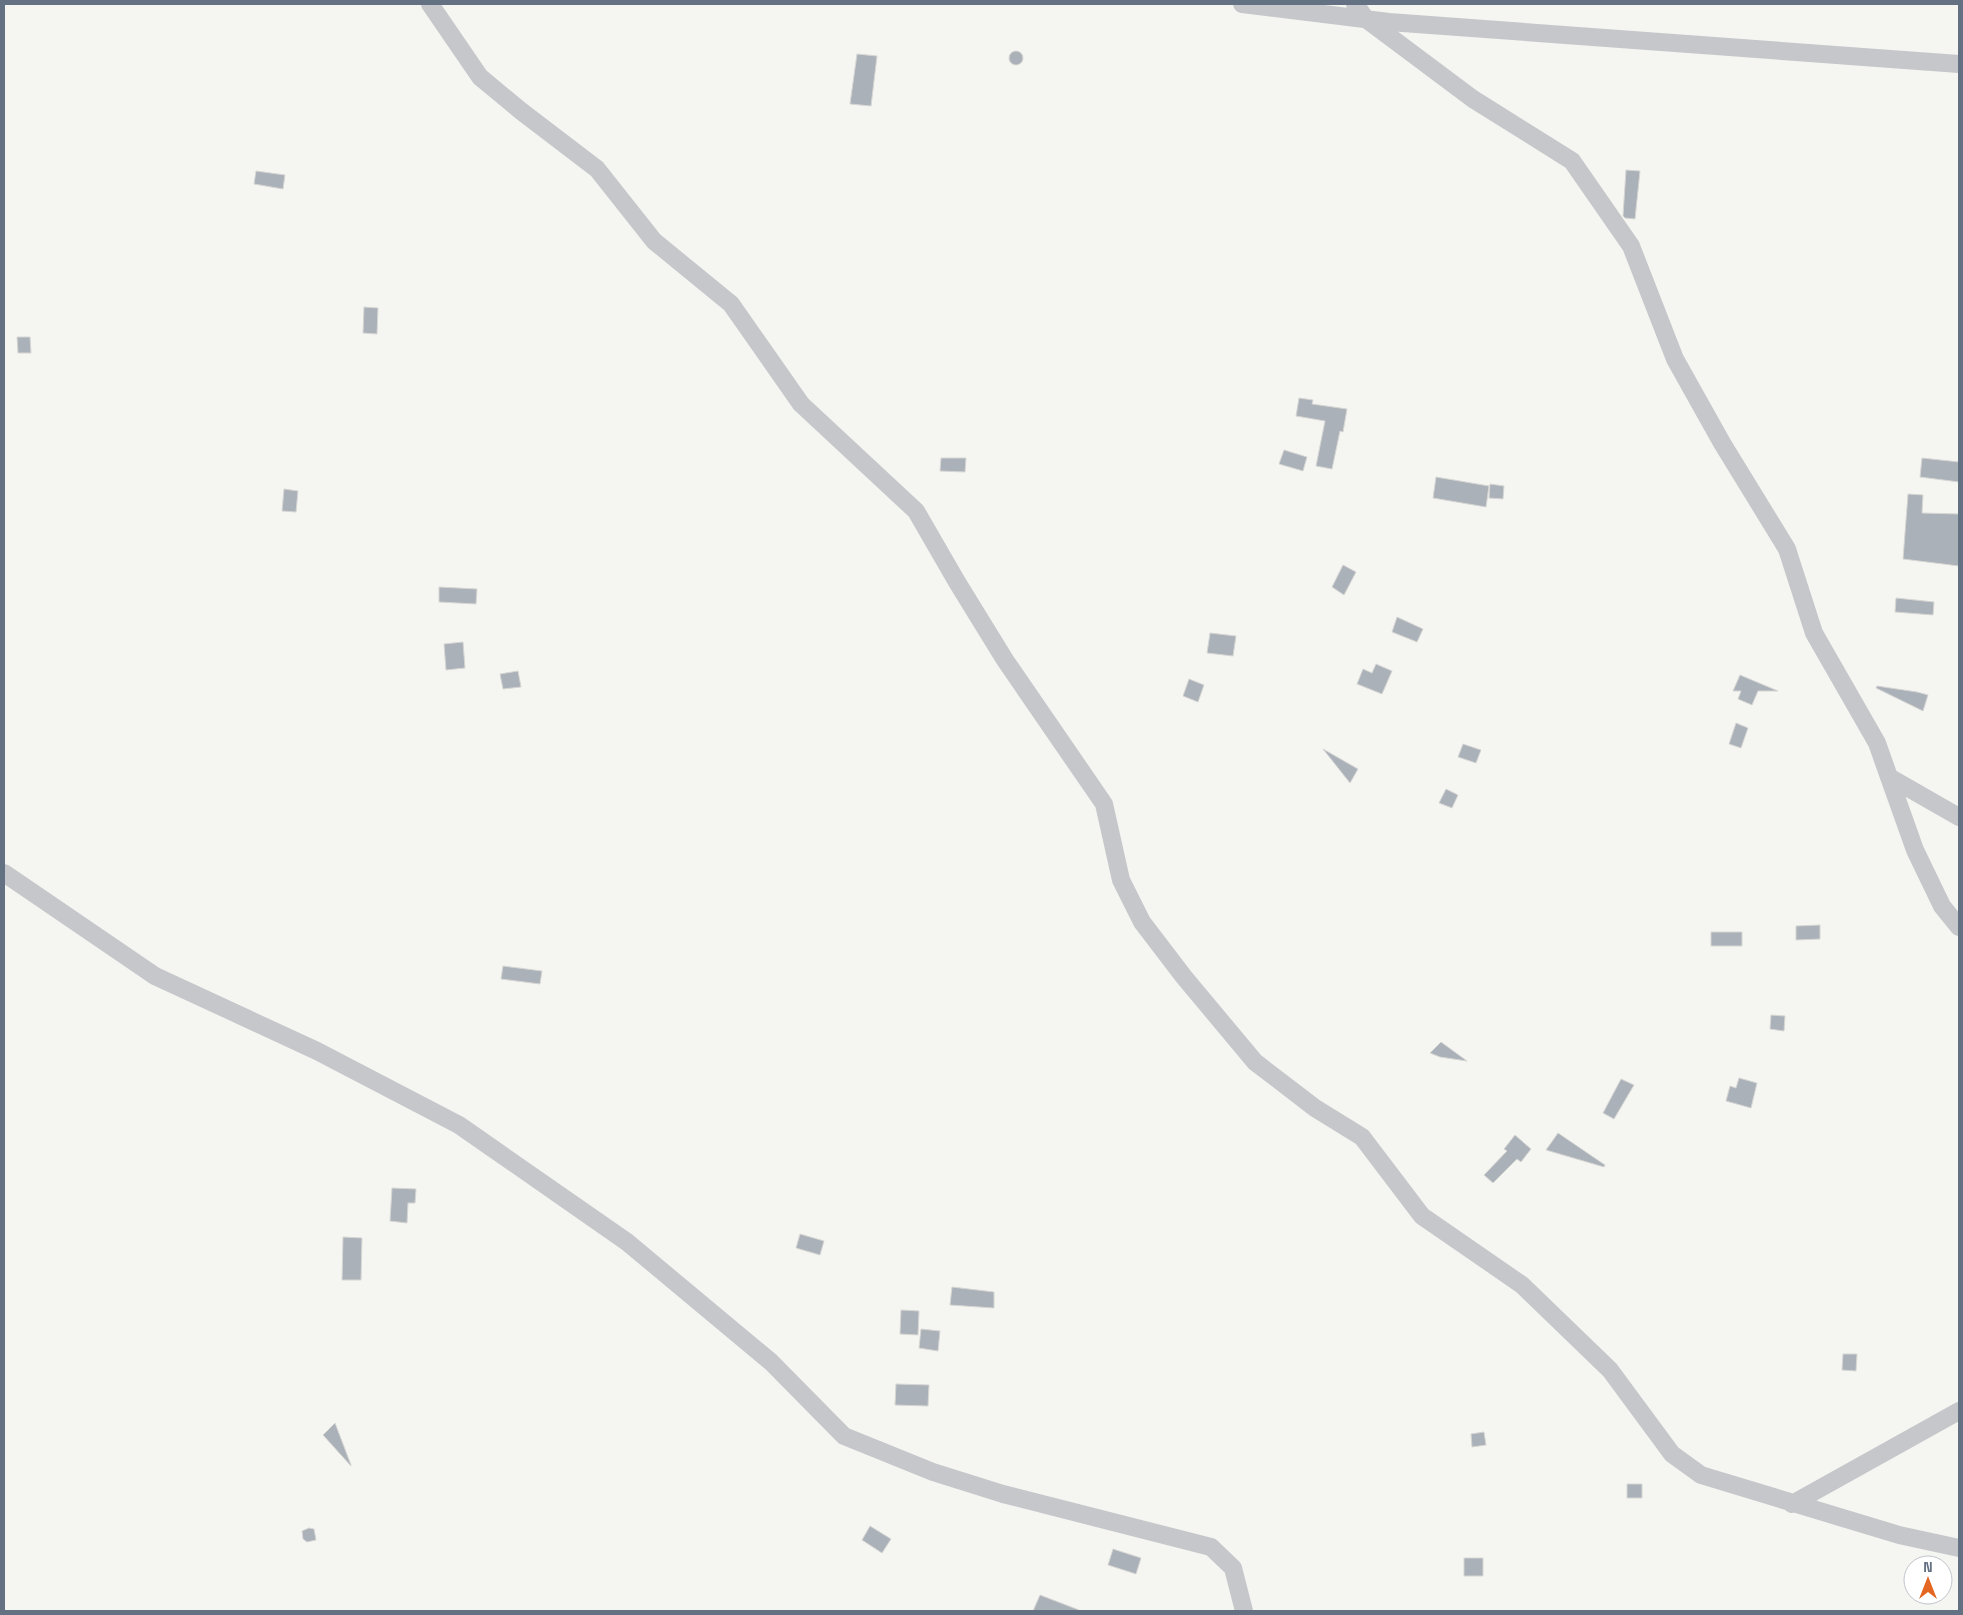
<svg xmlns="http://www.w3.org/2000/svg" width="1963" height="1615" font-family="'Space Grotesk',sans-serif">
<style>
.building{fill:#abb1b8;stroke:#d6d6d4}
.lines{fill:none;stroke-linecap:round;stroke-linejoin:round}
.minor{stroke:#c5c7cb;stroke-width:18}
</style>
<rect width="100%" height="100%" fill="#f5f5f1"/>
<path class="building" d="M1009 58a7 7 0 1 1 14 0a7 7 0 1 1-14 0Z
M 857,54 L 877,56 L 871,106 L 850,104 Z
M 1626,170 L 1640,171 L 1635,219 L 1625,218 L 1623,216 Z
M 256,171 L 285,175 L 283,189 L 254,184 Z
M 364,307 L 378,308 L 377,334 L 363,333 Z
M 17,337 L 30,337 L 31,353 L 18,353 Z
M 1299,398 L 1313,400 L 1312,404 L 1347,409 L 1343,432 L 1340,431 L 1332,469 L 1316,466 L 1325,421 L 1296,416 Z
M 1284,450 L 1307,457 L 1303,471 L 1279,464 Z
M 941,458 L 966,458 L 965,472 L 940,471 Z
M 1922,458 L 1959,462 L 1959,482 L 1920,477 Z
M 1436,477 L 1489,486 L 1486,507 L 1433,498 Z
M 1490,484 L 1504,486 L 1503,499 L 1489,498 Z
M 284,489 L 298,491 L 296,512 L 282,511 Z
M 1908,494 L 1923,495 L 1922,513 L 1959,514 L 1959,566 L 1903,559 Z
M 1343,565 L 1356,572 L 1344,595 L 1332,587 Z
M 439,587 L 477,589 L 476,604 L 439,602 Z
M 1896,598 L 1934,602 L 1933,615 L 1895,612 Z
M 1397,617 L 1423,629 L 1417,642 L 1392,632 Z
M 1210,633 L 1236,636 L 1233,656 L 1207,653 Z
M 463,642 L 465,668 L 446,670 L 444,644 Z
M 1376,664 L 1392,671 L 1382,694 L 1357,684 L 1363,669 L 1372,673 Z
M 518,671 L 521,687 L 503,689 L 500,674 Z
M 1740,675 L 1778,691 L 1758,691 L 1752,705 L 1738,699 L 1741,691 L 1733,691 Z
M 1189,679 L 1204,685 L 1198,702 L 1183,696 Z
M 1877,686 L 1917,692 L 1928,695 L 1923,711 L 1876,688 Z
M 1736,723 L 1748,728 L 1741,748 L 1729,744 Z
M 1463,744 L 1481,750 L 1476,763 L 1458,757 Z
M 1323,749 L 1358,769 L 1350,783 Z
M 1446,789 L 1458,795 L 1452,808 L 1439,803 Z
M 1820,925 L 1820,939 L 1796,940 L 1796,926 Z
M 1711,932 L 1742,932 L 1742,946 L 1711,946 Z
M 503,966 L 542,971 L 540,984 L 501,979 Z
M 1771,1015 L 1785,1016 L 1784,1031 L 1770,1029 Z
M 1441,1042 L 1467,1061 L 1440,1057 L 1430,1053 Z
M 1739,1078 L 1757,1083 L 1751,1108 L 1726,1101 L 1730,1086 L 1736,1088 Z
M 1621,1079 L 1634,1085 L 1614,1119 L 1603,1113 Z
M 1558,1133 L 1605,1165 L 1604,1167 L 1546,1150 Z
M 1515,1135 L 1531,1149 L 1521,1162 L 1517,1159 L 1493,1183 L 1484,1175 L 1507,1151 L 1504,1149 Z
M 392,1188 L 416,1189 L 415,1203 L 408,1203 L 407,1223 L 390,1221 Z
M 800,1234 L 824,1241 L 820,1255 L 796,1248 Z
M 343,1237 L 362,1238 L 361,1280 L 342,1280 Z
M 952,1287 L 994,1292 L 994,1308 L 950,1305 Z
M 901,1310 L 919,1311 L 918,1335 L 900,1334 Z
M 921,1329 L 940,1331 L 938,1351 L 919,1348 Z
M 1843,1354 L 1857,1354 L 1856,1371 L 1842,1370 Z
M 896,1384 L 929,1385 L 928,1406 L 895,1405 Z
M 335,1423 L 351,1465 L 351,1466 L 323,1435 Z
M 1484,1432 L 1486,1445 L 1472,1447 L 1471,1434 Z
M 1627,1484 L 1642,1484 L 1642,1498 L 1627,1498 Z
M 870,1526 L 891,1539 L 882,1553 L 862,1540 Z
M 309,1528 L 314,1529 L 316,1540 L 307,1542 L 303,1539 L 302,1531 Z
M 1113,1549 L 1141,1558 L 1136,1574 L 1108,1565 Z
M 1464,1558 L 1483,1558 L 1483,1576 L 1464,1576 Z
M 1040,1595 L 1079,1610 L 1078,1611 L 1033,1611 Z"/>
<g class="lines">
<path class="minor" d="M 430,4 L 480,77 L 521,111 L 597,169 L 654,241 L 731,304 L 801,404 L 916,511 L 957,582 L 1005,660 L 1104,804 L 1121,880 L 1142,922 L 1184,977 L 1255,1062 L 1315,1108 L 1362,1137 L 1422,1216 L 1522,1285 L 1610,1370 L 1672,1454 L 1701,1475 L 1899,1535 L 1959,1548
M 1242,4 L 1389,22 L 1959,64
M 1355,4 L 1366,19 L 1473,99 L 1572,161 L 1631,246 L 1675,359 L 1722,443 L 1787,549 L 1814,633 L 1877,743 L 1889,777 L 1959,817
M 1889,777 L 1915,850 L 1942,906 L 1959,927
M 4,873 L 155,976 L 317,1051 L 459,1125 L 627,1242 L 771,1362 L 844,1436 L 933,1472 L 1003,1494 L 1211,1547 L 1233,1568 L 1244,1611
M 1792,1504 L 1959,1411"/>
</g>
<rect width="1963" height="1615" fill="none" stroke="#647183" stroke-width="10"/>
<g transform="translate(1928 1580)"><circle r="24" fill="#ffffff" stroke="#c1c6cd"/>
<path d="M0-4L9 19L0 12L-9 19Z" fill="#e36723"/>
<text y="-8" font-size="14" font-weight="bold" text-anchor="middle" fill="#647183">N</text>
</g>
</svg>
